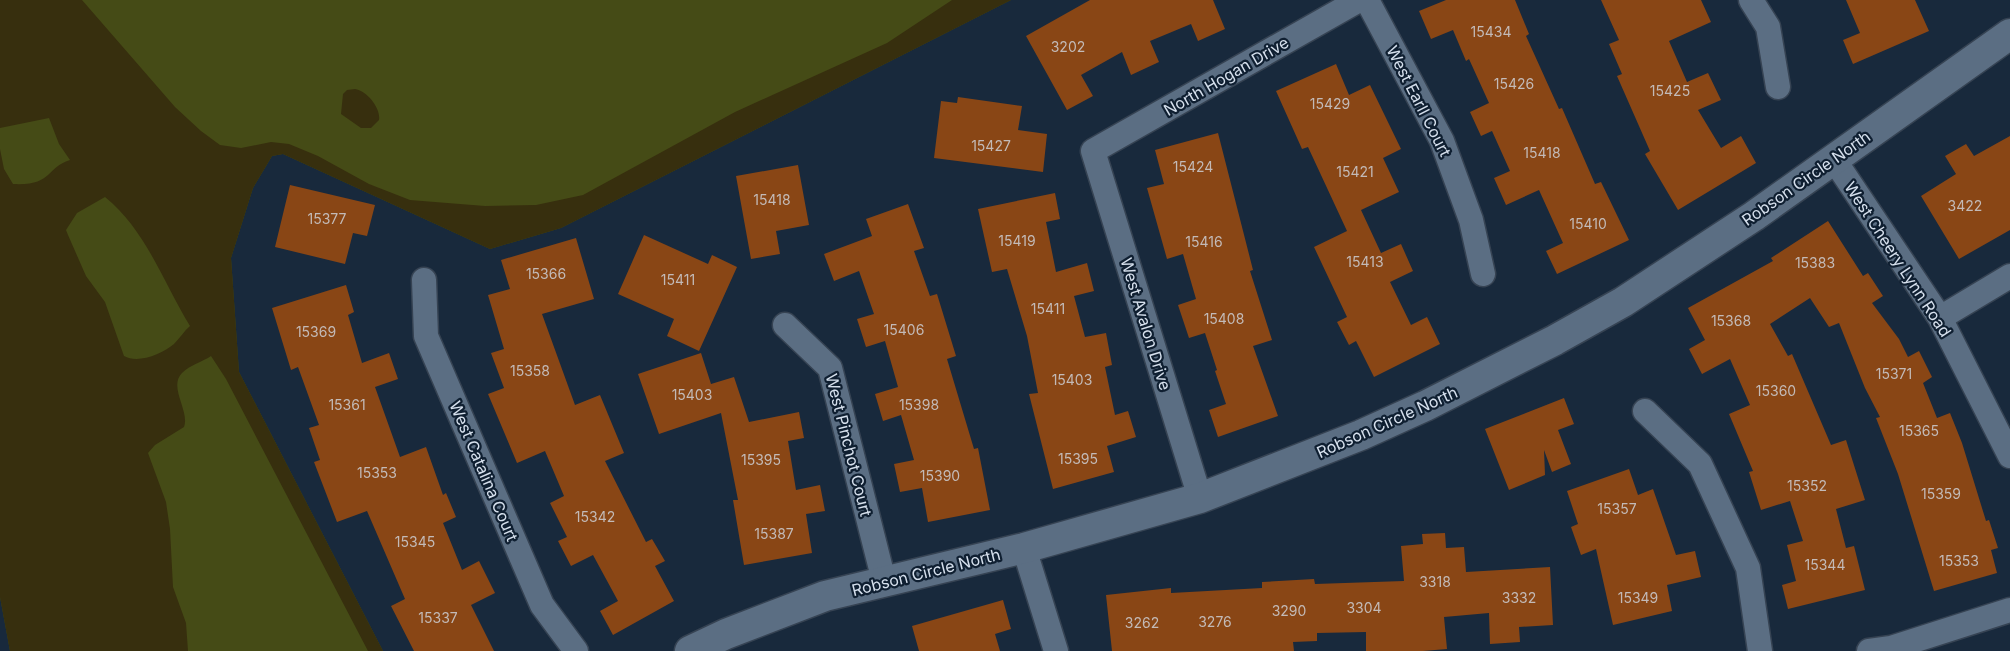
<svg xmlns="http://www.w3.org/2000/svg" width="2010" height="651" font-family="Inter,sans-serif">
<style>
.green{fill:#454b16}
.sand{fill:#372f0e;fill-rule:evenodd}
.building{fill:#894615}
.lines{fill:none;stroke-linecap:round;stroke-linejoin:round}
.minor-casing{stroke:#364353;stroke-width:27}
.tertiary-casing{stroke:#364353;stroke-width:33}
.minor{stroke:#5b6e83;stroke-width:24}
.tertiary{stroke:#5b6e83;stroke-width:30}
.labels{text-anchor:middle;stroke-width:4.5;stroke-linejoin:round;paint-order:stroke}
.number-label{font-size:14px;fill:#c3bab7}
.street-label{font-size:16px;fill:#d6e0ed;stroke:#0f1f31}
</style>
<rect width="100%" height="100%" fill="#18293c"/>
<path class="green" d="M 0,0 L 1011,0 L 561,228 L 490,249 L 283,154 L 272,156 L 253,188 L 231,258 L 239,372 L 383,651 L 10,651 L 0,597 Z"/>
<path class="sand" d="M 0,0 L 82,0 L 175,107 L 201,131 L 220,145 L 241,148 L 271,142 L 289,144 L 318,156 L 369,184 L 410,200 L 485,206 L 536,205 L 583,195 L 735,112 L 887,43 L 952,0 L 1011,0 L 561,228 L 490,249 L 283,154 L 272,156 L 253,188 L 231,258 L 239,372 L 383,651 L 368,651 L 226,379 L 211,356 C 202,362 190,365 182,373 C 168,387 190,411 184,427 L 155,445 L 148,453 L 166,502 L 170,529 L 173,587 L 186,623 L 188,651 L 10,651 L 0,597 L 0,149 L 4,169 L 13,184 C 53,186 45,168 70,160 L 59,144 L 49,118 L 0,128 ZM 105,197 C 146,230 163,282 190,326 C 184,331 180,338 174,344 C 162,354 138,364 124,356 L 105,302 L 86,276 L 68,235 L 66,230 L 77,213 Z
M 355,89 C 367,91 381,108 379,120 L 371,128 L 361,128 L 341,114 L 343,94 L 347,90 Z"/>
<path class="building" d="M 1090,0 L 1213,0 L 1225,29 L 1198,41 L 1191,24 L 1150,41 L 1159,62 L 1131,75 L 1122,52 L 1081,75 L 1093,96 L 1067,110 L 1026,36 Z
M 1446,0 L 1515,0 L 1529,34 L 1526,36 L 1559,109 L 1562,108 L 1595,184 L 1601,182 L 1629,240 L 1557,274 L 1546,251 L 1563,243 L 1539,190 L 1506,205 L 1494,178 L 1510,171 L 1492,131 L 1481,136 L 1470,112 L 1489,103 L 1469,59 L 1466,61 L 1453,30 L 1431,39 L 1419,11 Z
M 1601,0 L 1701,0 L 1711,22 L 1669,41 L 1687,82 L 1708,73 L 1721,100 L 1698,110 L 1721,148 L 1741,136 L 1756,163 L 1678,210 L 1645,154 L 1650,151 L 1617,76 L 1622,74 L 1609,44 L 1619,40 Z
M 1846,0 L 1915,0 L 1929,31 L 1853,64 L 1843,40 L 1860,33 Z
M 1336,64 L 1349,95 L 1370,85 L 1401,149 L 1383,158 L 1399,192 L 1361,210 L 1381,253 L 1401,244 L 1413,271 L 1390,282 L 1411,325 L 1427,317 L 1440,344 L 1374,377 L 1356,341 L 1349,345 L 1337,322 L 1347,317 L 1314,247 L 1347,231 L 1308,147 L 1302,149 L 1276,91 Z
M 958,97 L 1022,106 L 1018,130 L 1047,134 L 1043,172 L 934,158 L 941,101 L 957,103 Z
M 1218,133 L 1253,270 L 1250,271 L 1272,340 L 1253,346 L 1278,416 L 1218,437 L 1209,410 L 1226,404 L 1215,371 L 1217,370 L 1205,333 L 1189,338 L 1178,305 L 1196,299 L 1183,254 L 1167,259 L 1147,188 L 1164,184 L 1155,150 Z
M 2010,136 L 2010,230 L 1959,259 L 1921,196 L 1956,174 L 1945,156 L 1966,144 L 1974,156 Z
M 798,165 L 809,225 L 776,231 L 780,254 L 751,259 L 736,176 Z
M 290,185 L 375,205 L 367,236 L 353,233 L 345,264 L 275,247 Z
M 1055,193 L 1060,219 L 1046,222 L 1056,272 L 1087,263 L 1094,291 L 1074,296 L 1085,337 L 1106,333 L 1112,365 L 1105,367 L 1115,415 L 1128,411 L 1136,437 L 1107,446 L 1114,472 L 1053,489 L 1029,394 L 1038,393 L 1027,336 L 1007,269 L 992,272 L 978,209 Z
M 908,204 L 924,248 L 914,251 L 930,296 L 937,294 L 956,356 L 947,359 L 974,449 L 978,448 L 990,510 L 928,522 L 922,488 L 900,492 L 894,464 L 914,460 L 901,415 L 883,421 L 875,394 L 898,387 L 885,341 L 866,347 L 857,319 L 874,314 L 859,271 L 834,281 L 824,254 L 872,236 L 866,219 Z
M 1828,221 L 1863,276 L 1868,273 L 1883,296 L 1872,303 L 1899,339 L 1908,357 L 1919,351 L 1932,377 L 1923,383 L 1937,418 L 1950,413 L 1962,443 L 1986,521 L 1989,520 L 1998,548 L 1991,550 L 1997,573 L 1934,591 L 1898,474 L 1876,418 L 1880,417 L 1865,388 L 1839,323 L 1829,327 L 1810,298 L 1770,324 L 1788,356 L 1792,354 L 1831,445 L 1846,440 L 1865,500 L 1836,509 L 1846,548 L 1854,546 L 1865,590 L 1788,609 L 1782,585 L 1796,581 L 1787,545 L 1803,541 L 1790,501 L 1761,510 L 1749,472 L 1753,471 L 1729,414 L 1750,405 L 1730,359 L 1702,374 L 1689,349 L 1705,340 L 1688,308 L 1773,261 L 1771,258 Z
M 644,235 L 708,264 L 712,255 L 737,267 L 699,351 L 667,336 L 674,319 L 618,294 Z
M 576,238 L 594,299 L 542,314 L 575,405 L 600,395 L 624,453 L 605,461 L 646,542 L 652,539 L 665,561 L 655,566 L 674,601 L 613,635 L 600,611 L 618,601 L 593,555 L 571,566 L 558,541 L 567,537 L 550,503 L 564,496 L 545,451 L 517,463 L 488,394 L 504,388 L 491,353 L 504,349 L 488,295 L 510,289 L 501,260 Z
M 346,285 L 354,312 L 348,315 L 362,363 L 389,353 L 398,379 L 375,387 L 400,457 L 426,447 L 443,495 L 446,493 L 456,517 L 443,523 L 462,570 L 479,561 L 495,593 L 471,605 L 494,651 L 414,651 L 391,606 L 405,599 L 367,511 L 337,522 L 314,462 L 320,460 L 309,428 L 319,425 L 298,367 L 291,370 L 272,308 Z
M 701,353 L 711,384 L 734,377 L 749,422 L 799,412 L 804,438 L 788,441 L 796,490 L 820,485 L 825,511 L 806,514 L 812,553 L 744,565 L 733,500 L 738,500 L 721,413 L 659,434 L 638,374 Z
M 1564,398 L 1574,424 L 1558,430 L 1571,464 L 1552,472 L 1544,450 L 1545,475 L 1509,490 L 1485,429 Z
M 1629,469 L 1638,495 L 1653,489 L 1676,555 L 1695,551 L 1701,577 L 1667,585 L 1672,611 L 1613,625 L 1596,549 L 1581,555 L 1571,527 L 1578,524 L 1567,491 Z
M 1445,533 L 1446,548 L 1464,547 L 1466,572 L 1550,567 L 1553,625 L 1519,627 L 1520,642 L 1490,644 L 1489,613 L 1444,617 L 1447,649 L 1423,651 L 1366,651 L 1366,632 L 1317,633 L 1317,641 L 1293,642 L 1294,651 L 1112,651 L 1106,595 L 1171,588 L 1171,593 L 1262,588 L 1262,582 L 1314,579 L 1315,584 L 1404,581 L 1401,546 L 1423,544 L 1422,534 Z
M 1003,600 L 1011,629 L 995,634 L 1000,651 L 919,651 L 912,626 Z"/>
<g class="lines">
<g class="minor-casing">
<path id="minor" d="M 1367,0 L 1442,141 L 1471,220 L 1483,274
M 1751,0 L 1768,27 L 1778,87
M 1833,158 L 1940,318 L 2010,456
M 424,280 L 426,336 L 542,605 L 576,651
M 1940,318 L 2010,276
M 785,325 L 830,368 L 884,581
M 1645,411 L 1700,464 L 1748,568 L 1760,651
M 1200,498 L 1093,151 L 1359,0
M 1024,548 L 1056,651
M 1869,651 L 1891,648 L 2010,610"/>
</g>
<g class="tertiary-casing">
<path id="tertiary" d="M 690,651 L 726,634 L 825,596 L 1024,548 L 1200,498 L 1361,435 L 1425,406 L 1555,340 L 1623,302 L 1754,216 L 2010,34"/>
</g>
<use href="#minor" class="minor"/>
<use href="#tertiary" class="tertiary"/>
</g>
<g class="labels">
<g class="number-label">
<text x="1491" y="37">15434</text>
<text x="1068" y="52">3202</text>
<text x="1514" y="89">15426</text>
<text x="1670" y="96">15425</text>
<text x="1330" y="109">15429</text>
<text x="991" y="151">15427</text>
<text x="1542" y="158">15418</text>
<text x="1193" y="172">15424</text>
<text x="1355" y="177">15421</text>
<text x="772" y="205">15418</text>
<text x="1965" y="211">3422</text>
<text x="327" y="224">15377</text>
<text x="1588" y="229">15410</text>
<text x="1017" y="246">15419</text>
<text x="1204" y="247">15416</text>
<text x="1365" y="267">15413</text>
<text x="1815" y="268">15383</text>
<text x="546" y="279">15366</text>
<text x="678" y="285">15411</text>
<text x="1048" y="314">15411</text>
<text x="1224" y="324">15408</text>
<text x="1731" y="326">15368</text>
<text x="904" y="335">15406</text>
<text x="316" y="337">15369</text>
<text x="530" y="376">15358</text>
<text x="1894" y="379">15371</text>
<text x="1072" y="385">15403</text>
<text x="1776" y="396">15360</text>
<text x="692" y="400">15403</text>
<text x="347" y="410">15361</text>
<text x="919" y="410">15398</text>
<text x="1919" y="436">15365</text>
<text x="1078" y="464">15395</text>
<text x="761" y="465">15395</text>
<text x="377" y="478">15353</text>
<text x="940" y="481">15390</text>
<text x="1807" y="491">15352</text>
<text x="1941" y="499">15359</text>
<text x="1617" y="514">15357</text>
<text x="595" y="522">15342</text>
<text x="774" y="539">15387</text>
<text x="415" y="547">15345</text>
<text x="1959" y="566">15353</text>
<text x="1825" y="570">15344</text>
<text x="1435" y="587">3318</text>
<text x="1519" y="603">3332</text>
<text x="1638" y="603">15349</text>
<text x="1364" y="613">3304</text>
<text x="1289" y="616">3290</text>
<text x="438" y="623">15337</text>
<text x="1215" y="627">3276</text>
<text x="1142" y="628">3262</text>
</g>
<g class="street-label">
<text transform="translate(1226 76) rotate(-30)" y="6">North Hogan Drive</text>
<text transform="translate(1419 101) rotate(63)" y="6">West Earll Court</text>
<text transform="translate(1806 178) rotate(-35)" y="6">Robson Circle North</text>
<text transform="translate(1898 259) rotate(57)" y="6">West Cheery Lynn Road</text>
<text transform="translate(1146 324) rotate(73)" y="6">West Avalon Drive</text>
<text transform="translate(1387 422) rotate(-24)" y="6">Robson Circle North</text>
<text transform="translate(849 445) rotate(76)" y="6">West Pinchot Court</text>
<text transform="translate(484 471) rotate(67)" y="6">West Catalina Court</text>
<text transform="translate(926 572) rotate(-14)" y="6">Robson Circle North</text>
</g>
</g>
</svg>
